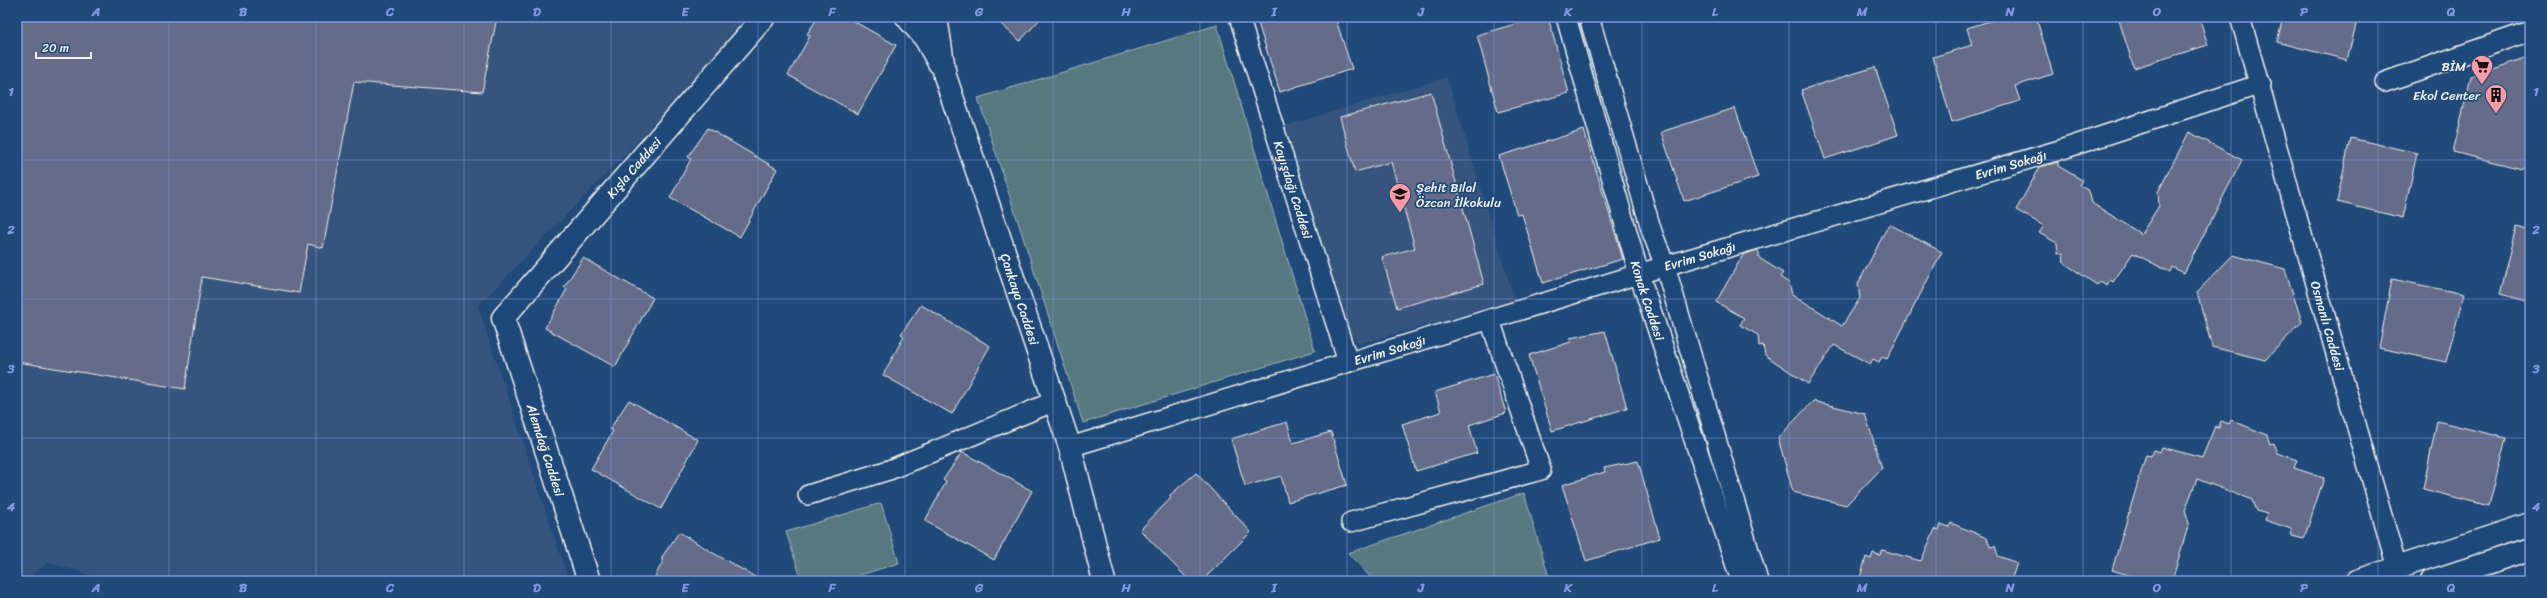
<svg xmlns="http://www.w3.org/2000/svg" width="2547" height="598" font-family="Sriracha,sans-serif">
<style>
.built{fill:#34547e}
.green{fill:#567a80;stroke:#a5b6b4}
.building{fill:#656c89;stroke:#f4f1e8}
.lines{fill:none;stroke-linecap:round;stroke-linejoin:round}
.street-casing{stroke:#f4f1e8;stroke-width:22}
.secondary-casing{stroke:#f4f1e8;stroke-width:25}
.street{stroke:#1f4a7a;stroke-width:19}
.secondary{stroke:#1f4a7a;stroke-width:22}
.grid{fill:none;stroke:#7e97df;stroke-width:1;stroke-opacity:0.55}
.labels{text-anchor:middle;stroke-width:3.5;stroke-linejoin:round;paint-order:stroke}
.poi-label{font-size:13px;fill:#f4f1e8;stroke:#1f4a7a;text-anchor:end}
.street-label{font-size:13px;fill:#f4f1e8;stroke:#1f4a7a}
.neatline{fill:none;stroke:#7e97df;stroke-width:1.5}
.grid-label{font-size:13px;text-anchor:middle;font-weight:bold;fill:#7e97df}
</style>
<rect width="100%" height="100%" fill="#1f4a7a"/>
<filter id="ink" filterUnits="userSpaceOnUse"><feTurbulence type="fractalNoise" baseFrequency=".025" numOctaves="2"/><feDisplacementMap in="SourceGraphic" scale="8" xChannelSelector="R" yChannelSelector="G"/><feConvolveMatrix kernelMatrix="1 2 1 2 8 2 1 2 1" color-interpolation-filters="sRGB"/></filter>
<g filter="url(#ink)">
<path class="built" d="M 17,17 L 750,17 L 677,101 L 478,306 L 569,581 L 113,581 L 48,563 L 24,581 L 17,581 Z
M 1447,77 L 1515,301 L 1359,344 L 1345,326 L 1285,126 Z"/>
<path class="green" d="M 1217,25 L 1315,351 L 1083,423 L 978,98 Z
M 1524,493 L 1550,581 L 1374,581 L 1348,553 Z
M 881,503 L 899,563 L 841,581 L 802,581 L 786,532 Z"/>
<path class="building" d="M 17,17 L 497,17 L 482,92 L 354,82 L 323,248 L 308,244 L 299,293 L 202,277 L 185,389 L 17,362 Z
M 818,17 L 846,17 L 896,45 L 858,114 L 788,75 L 810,36 L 807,34 Z
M 993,17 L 1042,17 L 1020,41 Z
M 1256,17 L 1335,17 L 1352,69 L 1280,92 Z
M 1540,17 L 1548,17 L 1569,93 L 1498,112 L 1477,35 Z
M 2003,17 L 2036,17 L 2053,74 L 2015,86 L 2020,101 L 1952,122 L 1933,57 L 1972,45 L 1967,28 Z
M 2118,17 L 2199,17 L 2208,45 L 2134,68 Z
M 2283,17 L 2358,17 L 2347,60 L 2277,42 Z
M 2530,56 L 2530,167 L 2522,169 L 2453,152 L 2471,77 Z
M 1875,67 L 1898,135 L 1825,159 L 1801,90 Z
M 1431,92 L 1484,284 L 1397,308 L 1382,257 L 1415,248 L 1391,162 L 1355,172 L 1340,117 Z
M 1735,108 L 1758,177 L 1684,201 L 1661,132 Z
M 708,128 L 777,169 L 740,237 L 670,198 L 691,159 L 688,157 Z
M 1584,130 L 1623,259 L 1543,283 L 1522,214 L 1517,215 L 1499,156 Z
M 2189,132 L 2242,160 L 2184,273 L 2172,267 L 2170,272 L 2133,253 L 2113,282 L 2110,280 L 2107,285 L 2100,281 L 2097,285 L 2064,263 L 2063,253 L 2058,254 L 2057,243 L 2039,233 L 2044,226 L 2016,210 L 2040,167 L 2058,162 L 2058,166 L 2082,180 L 2079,185 L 2089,191 L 2092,203 L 2141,234 L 2159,206 L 2158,192 Z
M 2350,138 L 2417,153 L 2403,218 L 2337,202 Z
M 1889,224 L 1942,252 L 1887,359 L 1882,357 L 1879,362 L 1873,359 L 1870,364 L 1834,345 L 1808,384 L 1765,355 L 1763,345 L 1759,346 L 1758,335 L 1740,325 L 1744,318 L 1716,302 L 1743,255 L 1757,250 L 1759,252 L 1759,258 L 1783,273 L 1780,277 L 1789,283 L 1792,294 L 1842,326 L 1860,298 L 1858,284 Z
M 2517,227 L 2530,231 L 2530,302 L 2500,294 Z
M 2233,255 L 2285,269 L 2302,322 L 2265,360 L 2212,347 L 2197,292 Z
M 583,258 L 653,298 L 615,367 L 545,328 L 567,289 L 564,287 Z
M 2392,279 L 2464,294 L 2446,362 L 2379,348 Z
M 921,305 L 990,346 L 952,414 L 883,375 L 904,336 L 901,334 Z
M 1605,331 L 1627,408 L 1552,431 L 1529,355 L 1571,342 L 1570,338 Z
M 1494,374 L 1506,413 L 1469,425 L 1477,453 L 1416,471 L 1402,424 L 1441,412 L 1435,392 Z
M 629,400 L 698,440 L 661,509 L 591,469 L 613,431 L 610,429 Z
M 1813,401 L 1865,414 L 1882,468 L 1846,505 L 1793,492 L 1778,438 Z
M 2231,420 L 2267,435 L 2270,444 L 2274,443 L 2278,453 L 2297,460 L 2294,468 L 2324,478 L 2304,539 L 2292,536 L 2291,529 L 2265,520 L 2267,514 L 2256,511 L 2252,500 L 2197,479 L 2185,510 L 2189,523 L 2172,581 L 2148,581 L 2112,570 L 2146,455 L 2151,456 L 2153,450 L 2160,452 L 2162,447 L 2202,458 L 2215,426 L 2219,427 L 2221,421 L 2229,424 Z
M 2437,421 L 2506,438 L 2489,506 L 2423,489 Z
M 1287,422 L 1293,443 L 1331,432 L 1347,485 L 1288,502 L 1281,476 L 1245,486 L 1231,439 Z
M 962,452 L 1032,491 L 994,560 L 925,521 L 946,482 L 943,480 Z
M 1638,461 L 1660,538 L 1586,561 L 1562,485 L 1605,472 L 1604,468 Z
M 1196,473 L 1251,532 L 1202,581 L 1190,581 L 1140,530 L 1171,498 L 1169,496 Z
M 1951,523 L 1987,538 L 1990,547 L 1995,546 L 1998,556 L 2017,563 L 2011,581 L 1859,581 L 1866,557 L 1871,559 L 1873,553 L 1880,555 L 1882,550 L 1921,561 L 1935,529 L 1939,530 L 1941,524 L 1949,527 Z
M 679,532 L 715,554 L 762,581 L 653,581 L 662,563 L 662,557 Z"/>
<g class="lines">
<g class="street-casing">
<g id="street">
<path id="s1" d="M 1239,17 L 1348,362"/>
<path id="s2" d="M 1566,17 L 1639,274 L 1741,581"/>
<path d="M 1589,17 L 1652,232 L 1665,266 L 1758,581"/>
<path id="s3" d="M 2240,17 L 2397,568"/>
<path d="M 2385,82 L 2530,31"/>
<path id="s4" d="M 1070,447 L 1665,266 L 2063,149 L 2261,84"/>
<path d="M 808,495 L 889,470 L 1055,401"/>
<path d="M 1351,522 L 1541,470 L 1490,320"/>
</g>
</g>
<g class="secondary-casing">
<g id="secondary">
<path d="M 907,17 L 925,38 L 939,63"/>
<path id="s5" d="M 936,17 L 945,76 L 1070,447 L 1104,581"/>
<path id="s6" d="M 589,581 L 503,318 L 764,17"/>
<path d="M 2357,581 L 2530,524"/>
<path d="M 2432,581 L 2530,549"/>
</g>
</g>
<use href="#street" class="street"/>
<use href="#secondary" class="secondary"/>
</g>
</g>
<path class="grid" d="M 169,17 L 169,581M 316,17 L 316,581M 464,17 L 464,581M 611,17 L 611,581M 758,17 L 758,581M 905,17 L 905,581M 1053,17 L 1053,581M 1200,17 L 1200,581M 1347,17 L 1347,581M 1494,17 L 1494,581M 1642,17 L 1642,581M 1789,17 L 1789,581M 1936,17 L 1936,581M 2083,17 L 2083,581M 2231,17 L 2231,581M 2378,17 L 2378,581M 17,160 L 2530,160M 17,299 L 2530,299M 17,438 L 2530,438"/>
<defs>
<g id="supermarket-pin" transform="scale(1.15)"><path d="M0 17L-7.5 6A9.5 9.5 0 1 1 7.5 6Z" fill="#ff9aa2" stroke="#1f4a7a"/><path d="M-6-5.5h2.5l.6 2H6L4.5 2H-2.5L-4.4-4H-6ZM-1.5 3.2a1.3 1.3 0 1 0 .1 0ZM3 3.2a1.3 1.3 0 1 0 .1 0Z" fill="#111"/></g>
<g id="building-pin" transform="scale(1.15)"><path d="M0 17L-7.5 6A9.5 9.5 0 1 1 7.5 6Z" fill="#ff9aa2" stroke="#1f4a7a"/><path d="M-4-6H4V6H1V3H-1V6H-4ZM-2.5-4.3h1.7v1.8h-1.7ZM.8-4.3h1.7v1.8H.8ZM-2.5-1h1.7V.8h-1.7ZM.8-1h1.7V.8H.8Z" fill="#111"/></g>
<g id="school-pin" transform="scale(1.15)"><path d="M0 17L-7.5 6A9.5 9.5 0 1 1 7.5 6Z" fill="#ff9aa2" stroke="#1f4a7a"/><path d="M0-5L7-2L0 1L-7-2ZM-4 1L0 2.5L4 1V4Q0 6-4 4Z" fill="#111"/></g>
</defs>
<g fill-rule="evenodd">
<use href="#supermarket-pin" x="2482" y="66"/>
<use href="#building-pin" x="2496" y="95"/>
<use href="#school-pin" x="1400" y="194"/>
</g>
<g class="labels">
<g class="poi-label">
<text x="2466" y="71">BİM</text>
<text x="2480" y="100">Ekol Center</text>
<text x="1416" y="192" text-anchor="start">Şehit Bilal<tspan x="1416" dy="15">Özcan İlkokulu</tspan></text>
</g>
<g class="street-label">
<text dy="5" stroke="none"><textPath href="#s4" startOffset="982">Evrim Sokağı</textPath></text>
<text dy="5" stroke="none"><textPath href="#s6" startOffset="476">Kışla Caddesi</textPath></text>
<text dy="5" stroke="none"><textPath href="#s1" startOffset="181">Kayışdağı Caddesi</textPath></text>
<text dy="5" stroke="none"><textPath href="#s4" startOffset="658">Evrim Sokağı</textPath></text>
<text dy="5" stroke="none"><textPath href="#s5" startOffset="295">Çankaya Caddesi</textPath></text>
<text dy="5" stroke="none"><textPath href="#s2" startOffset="295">Konak Caddesi</textPath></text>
<text dy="5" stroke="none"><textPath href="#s3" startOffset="321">Osmanlı Caddesi</textPath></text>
<text dy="5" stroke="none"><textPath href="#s4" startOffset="334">Evrim Sokağı</textPath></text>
<text transform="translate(546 450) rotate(72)" y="5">Alemdağ Caddesi</text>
</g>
</g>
<rect width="2547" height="598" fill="none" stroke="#1f4a7a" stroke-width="44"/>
<path d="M36 52v6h55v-6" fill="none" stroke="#f4f1e8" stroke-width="2"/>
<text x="42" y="52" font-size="12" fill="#f4f1e8" stroke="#1f4a7a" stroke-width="3" paint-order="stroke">20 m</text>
<rect x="22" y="22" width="2503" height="554" class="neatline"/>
<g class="grid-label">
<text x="96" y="16">A</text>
<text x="243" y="16">B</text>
<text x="390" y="16">C</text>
<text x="537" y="16">D</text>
<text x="685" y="16">E</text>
<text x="832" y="16">F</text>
<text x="979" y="16">G</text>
<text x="1126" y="16">H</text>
<text x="1274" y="16">I</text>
<text x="1421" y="16">J</text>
<text x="1568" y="16">K</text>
<text x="1715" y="16">L</text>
<text x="1862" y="16">M</text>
<text x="2010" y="16">N</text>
<text x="2157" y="16">O</text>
<text x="2304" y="16">P</text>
<text x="2451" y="16">Q</text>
<text x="11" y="96">1</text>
<text x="2536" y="96">1</text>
<text x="11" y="234">2</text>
<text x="2536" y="234">2</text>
<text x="11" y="373">3</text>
<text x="2536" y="373">3</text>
<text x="11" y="511">4</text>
<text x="2536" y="511">4</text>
<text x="96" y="592">A</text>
<text x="243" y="592">B</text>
<text x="390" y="592">C</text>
<text x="537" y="592">D</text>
<text x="685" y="592">E</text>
<text x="832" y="592">F</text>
<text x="979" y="592">G</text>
<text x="1126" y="592">H</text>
<text x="1274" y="592">I</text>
<text x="1421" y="592">J</text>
<text x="1568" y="592">K</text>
<text x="1715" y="592">L</text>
<text x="1862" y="592">M</text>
<text x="2010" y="592">N</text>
<text x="2157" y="592">O</text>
<text x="2304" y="592">P</text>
<text x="2451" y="592">Q</text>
</g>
</svg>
